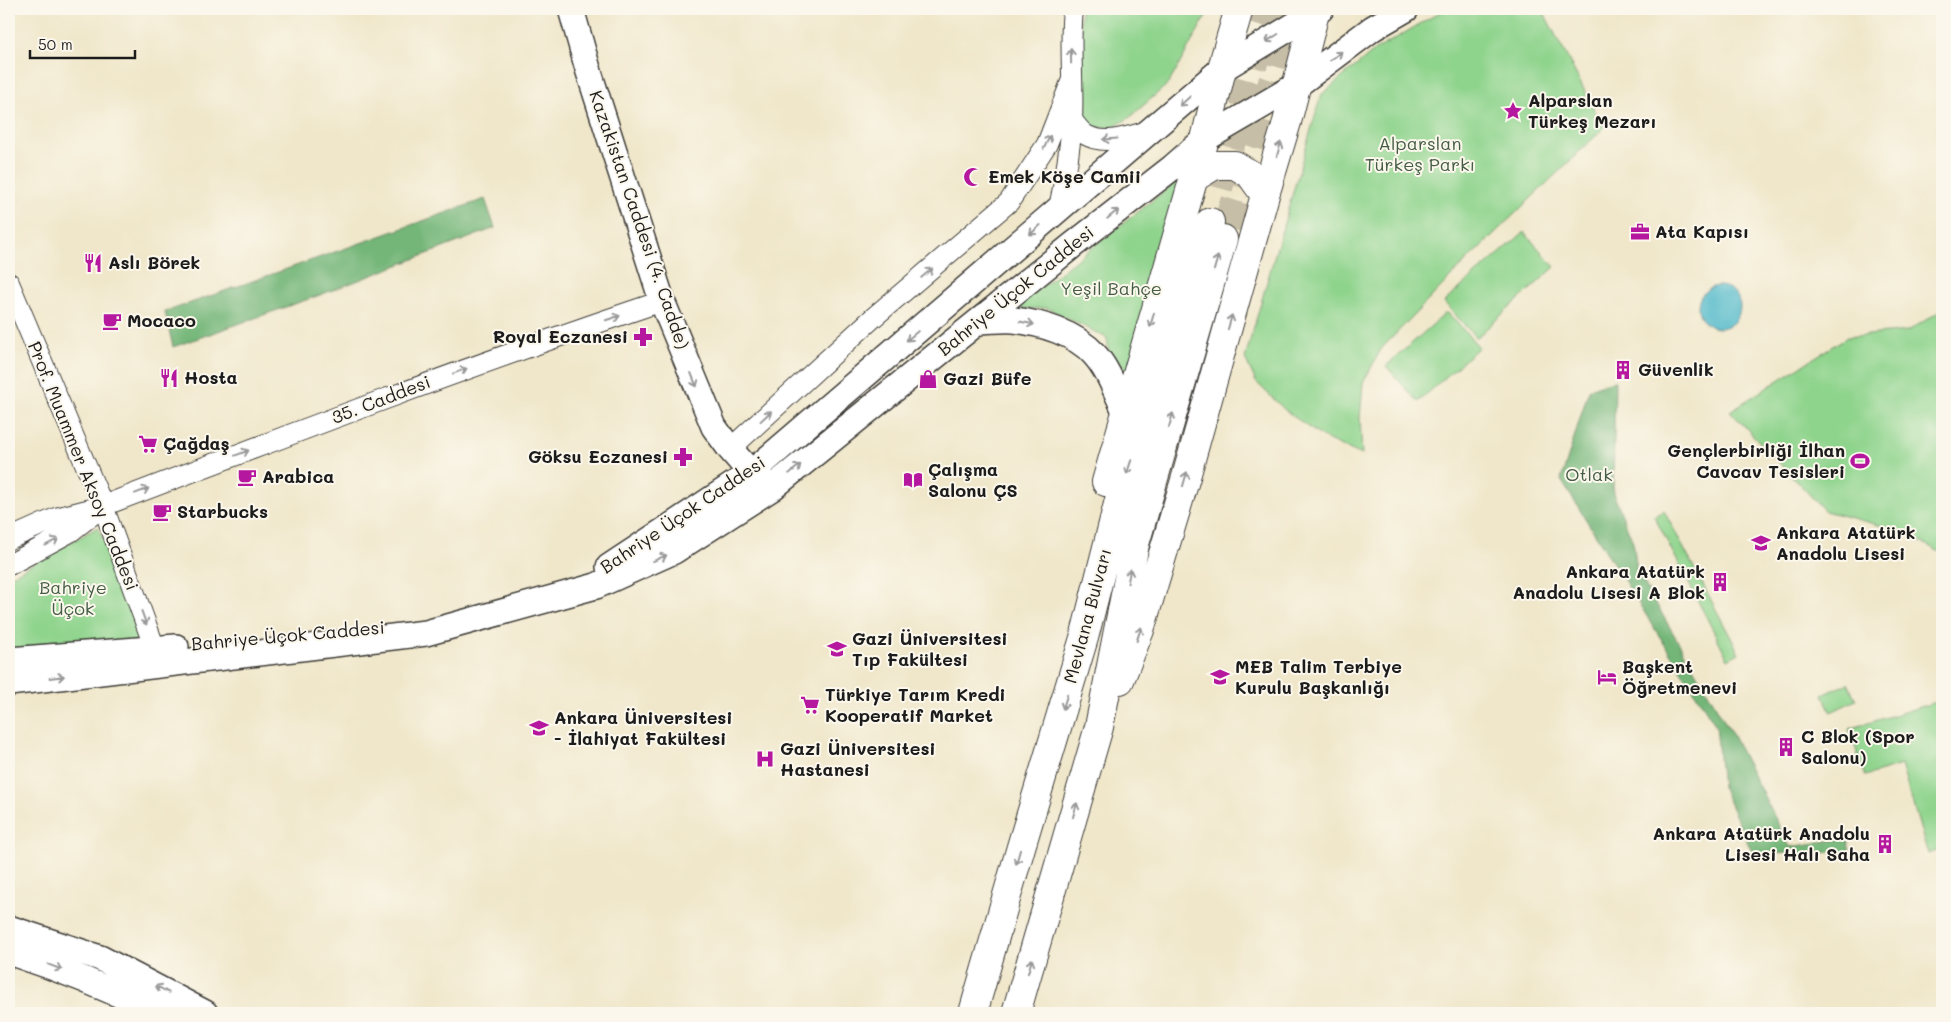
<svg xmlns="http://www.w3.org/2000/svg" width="1951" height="1022" font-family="Mali,sans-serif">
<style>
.green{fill:#8fd48d;stroke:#567854}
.forest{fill:#73b678;stroke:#48694a}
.water{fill:#4cb7c9;stroke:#346a72}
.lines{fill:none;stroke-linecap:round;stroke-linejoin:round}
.highway-tunnel{stroke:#c6bea7;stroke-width:28;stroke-dasharray:28 14;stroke-linecap:butt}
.minor-casing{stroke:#3c3a36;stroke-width:22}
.major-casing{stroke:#3c3a36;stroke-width:28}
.highway-casing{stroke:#3c3a36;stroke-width:30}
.minor{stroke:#fff;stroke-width:20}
.major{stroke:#fff;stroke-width:25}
.highway{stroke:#fff;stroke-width:28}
.oneway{stroke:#999}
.labels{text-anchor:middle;stroke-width:4;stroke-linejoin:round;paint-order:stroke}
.poi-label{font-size:18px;font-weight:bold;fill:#1c1c1c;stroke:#fbf7ec;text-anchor:start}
.park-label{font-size:18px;fill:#445c44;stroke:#fbf7ec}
.street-label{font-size:18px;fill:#1c1c1c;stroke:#fbf7ec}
</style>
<rect width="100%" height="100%" fill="#fbf7ec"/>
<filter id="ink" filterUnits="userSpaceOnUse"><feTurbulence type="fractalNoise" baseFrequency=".02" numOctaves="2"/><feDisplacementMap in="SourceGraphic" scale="10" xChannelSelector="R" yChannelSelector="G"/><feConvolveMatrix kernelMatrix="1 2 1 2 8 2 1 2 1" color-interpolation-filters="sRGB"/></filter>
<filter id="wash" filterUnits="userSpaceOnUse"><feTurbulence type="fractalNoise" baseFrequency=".0096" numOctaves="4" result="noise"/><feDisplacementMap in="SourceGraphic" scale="20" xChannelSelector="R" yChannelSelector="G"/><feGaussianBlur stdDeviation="1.12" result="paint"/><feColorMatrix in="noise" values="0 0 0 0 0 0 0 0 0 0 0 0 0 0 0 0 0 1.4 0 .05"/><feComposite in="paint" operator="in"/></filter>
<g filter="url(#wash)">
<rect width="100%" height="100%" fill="#f0e7ca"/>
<path class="green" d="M 1081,9 L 1210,9 L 1169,83 L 1129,118 L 1114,127 L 1092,128 L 1083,113 L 1077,95 Z
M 1445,9 L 1542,9 L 1604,128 L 1471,256 L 1381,349 L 1363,383 L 1360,418 L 1362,455 L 1322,437 L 1285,410 L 1256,382 L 1245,358 L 1321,95 L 1374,51 Z
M 1184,176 L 1133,375 L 1110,362 L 1107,338 L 1047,308 L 1013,309 Z
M 1524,232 L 1555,267 L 1476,338 L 1444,302 Z
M 1942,310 L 1942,553 L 1898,530 L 1825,511 L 1730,411 L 1847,337 L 1908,331 Z
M 1447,312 L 1479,347 L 1418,402 L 1386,366 Z
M 1664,511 L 1739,653 L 1728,659 L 1654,516 Z
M 98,527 L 143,640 L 9,654 L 9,577 Z
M 1848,683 L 1856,700 L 1831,712 L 1823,695 Z
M 1936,702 L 1942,721 L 1942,849 L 1928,854 L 1901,765 L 1865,776 L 1849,729 Z"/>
<path class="forest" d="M 485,199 L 495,228 L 320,295 L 173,347 L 165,312 Z
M 1615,380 L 1613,493 L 1633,542 L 1637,571 L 1732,734 L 1790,847 L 1847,838 L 1850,852 L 1753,854 L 1722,787 L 1716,726 L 1561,480 L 1589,389 Z"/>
<path class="water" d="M1698 307a21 21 0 1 1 42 0a21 21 0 1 1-42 0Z"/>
</g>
<g filter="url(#ink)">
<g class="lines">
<path class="highway-tunnel" d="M 1219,188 L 1269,9
M 1226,227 L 1277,67 L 1293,9"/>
<g class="minor-casing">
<path id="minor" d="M 1072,120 C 1076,125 1081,132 1086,135 C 1105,146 1130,136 1149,131
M 1059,208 C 1065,180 1070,150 1072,121 C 1074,83 1069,46 1073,9
M 9,283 L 103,506 L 155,649
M 730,449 L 874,317 L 1009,202 L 1047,144 L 1071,82
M 9,539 L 56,518 L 103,506 C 288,435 474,364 662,301
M 9,565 L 70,532 L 97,511"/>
</g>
<g class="major-casing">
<path id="major" d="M 571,9 L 588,69 L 662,301 L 714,427 L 730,449 L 751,473 L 764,482
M 979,321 C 990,321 1002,319 1014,320 C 1041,323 1075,333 1094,354 C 1108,369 1116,392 1125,411
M 609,567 L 751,473 L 1222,69 L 1321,9
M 9,660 L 176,647
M 9,683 L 426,633 L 596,586 L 674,551 L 772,488 L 1073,245 L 1173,167 L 1205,139 L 1297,85 L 1373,28 L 1406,9
M 9,928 L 100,958 L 205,1013
M 9,952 C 61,969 110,989 159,1013"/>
</g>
<g class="highway-casing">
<path id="highway" d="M 1192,179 L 1215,165 L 1235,165 L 1250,174 L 1265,195
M 1106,482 L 1205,139 L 1225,57 L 1239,9
M 1120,680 L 1140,630 L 1186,477 L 1265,195 L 1287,122 L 1316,9
M 973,1013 L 1021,847 L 1084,638 L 1121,492 L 1210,222
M 1016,1013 L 1099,727 L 1135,544 L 1223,239"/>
</g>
<use href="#minor" class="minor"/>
<use href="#major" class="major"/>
<use href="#highway" class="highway"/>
</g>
<defs><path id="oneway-shaft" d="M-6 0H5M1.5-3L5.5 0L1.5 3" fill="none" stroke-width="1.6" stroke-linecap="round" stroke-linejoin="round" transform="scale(1.25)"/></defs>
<g class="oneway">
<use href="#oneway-shaft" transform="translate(1272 38) rotate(148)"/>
<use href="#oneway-shaft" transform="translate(1071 56) rotate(-91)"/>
<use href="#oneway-shaft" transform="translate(1336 56) rotate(-37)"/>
<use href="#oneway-shaft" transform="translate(1185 101) rotate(138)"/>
<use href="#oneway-shaft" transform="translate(1110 139) rotate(176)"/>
<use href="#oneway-shaft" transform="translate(1047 142) rotate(-64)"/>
<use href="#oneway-shaft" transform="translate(1279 149) rotate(-73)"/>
<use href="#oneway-shaft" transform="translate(1113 214) rotate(-39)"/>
<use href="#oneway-shaft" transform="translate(1035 230) rotate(138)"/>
<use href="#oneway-shaft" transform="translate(1216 263) rotate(-74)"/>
<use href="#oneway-shaft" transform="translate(927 273) rotate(-40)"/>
<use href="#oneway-shaft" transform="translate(613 318) rotate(-18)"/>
<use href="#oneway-shaft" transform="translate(1152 320) rotate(106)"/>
<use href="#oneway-shaft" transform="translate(1230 322) rotate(-74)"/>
<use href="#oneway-shaft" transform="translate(1027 323) rotate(11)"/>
<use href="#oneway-shaft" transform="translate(912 336) rotate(140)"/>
<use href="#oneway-shaft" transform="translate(460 371) rotate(-20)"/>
<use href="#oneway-shaft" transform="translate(694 380) rotate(68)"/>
<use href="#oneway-shaft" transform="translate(766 416) rotate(-43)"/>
<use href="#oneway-shaft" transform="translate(1171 420) rotate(-74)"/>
<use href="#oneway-shaft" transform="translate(242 453) rotate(-21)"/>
<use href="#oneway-shaft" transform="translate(1129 467) rotate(108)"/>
<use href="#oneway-shaft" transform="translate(795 469) rotate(-39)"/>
<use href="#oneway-shaft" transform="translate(1185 479) rotate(-74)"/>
<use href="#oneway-shaft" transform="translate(142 491) rotate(-21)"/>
<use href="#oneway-shaft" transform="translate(52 542) rotate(-28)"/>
<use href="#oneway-shaft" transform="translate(660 558) rotate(-24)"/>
<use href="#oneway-shaft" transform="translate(1129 576) rotate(-79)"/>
<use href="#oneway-shaft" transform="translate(144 618) rotate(70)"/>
<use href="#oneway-shaft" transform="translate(1139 634) rotate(-71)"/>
<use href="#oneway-shaft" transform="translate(57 677) rotate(-7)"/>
<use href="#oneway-shaft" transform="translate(1065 702) rotate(107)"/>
<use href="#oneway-shaft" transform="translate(1075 810) rotate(-74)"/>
<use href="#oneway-shaft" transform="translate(1018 857) rotate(106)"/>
<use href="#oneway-shaft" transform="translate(1030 966) rotate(-74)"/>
<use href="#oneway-shaft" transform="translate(55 967) rotate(21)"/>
<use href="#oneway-shaft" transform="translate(162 989) rotate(-152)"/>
</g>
</g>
<defs>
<g id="sight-bare" transform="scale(1.5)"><path d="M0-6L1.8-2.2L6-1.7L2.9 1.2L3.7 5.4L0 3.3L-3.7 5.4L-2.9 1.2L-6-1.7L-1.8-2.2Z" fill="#b5179e" stroke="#fbf7ec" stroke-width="2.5" paint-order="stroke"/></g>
<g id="mosque-bare" transform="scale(1.5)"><path d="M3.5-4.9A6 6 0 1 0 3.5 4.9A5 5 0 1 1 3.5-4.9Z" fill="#b5179e" stroke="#fbf7ec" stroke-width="2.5" paint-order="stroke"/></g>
<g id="office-bare" transform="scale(1.5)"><path d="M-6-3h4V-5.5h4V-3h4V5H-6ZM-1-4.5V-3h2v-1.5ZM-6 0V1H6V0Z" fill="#b5179e" stroke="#fbf7ec" stroke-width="2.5" paint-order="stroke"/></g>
<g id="restaurant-bare" transform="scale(1.5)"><path d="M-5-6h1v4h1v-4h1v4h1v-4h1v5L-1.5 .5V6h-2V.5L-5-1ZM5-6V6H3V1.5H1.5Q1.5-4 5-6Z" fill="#b5179e" stroke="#fbf7ec" stroke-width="2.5" paint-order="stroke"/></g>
<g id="cafe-bare" transform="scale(1.5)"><path d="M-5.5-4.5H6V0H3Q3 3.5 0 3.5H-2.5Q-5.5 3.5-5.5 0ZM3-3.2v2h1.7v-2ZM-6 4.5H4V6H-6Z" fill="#b5179e" stroke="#fbf7ec" stroke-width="2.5" paint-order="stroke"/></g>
<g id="pharmacy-bare" transform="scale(1.5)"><path d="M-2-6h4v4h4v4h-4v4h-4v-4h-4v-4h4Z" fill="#b5179e" stroke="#fbf7ec" stroke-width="2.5" paint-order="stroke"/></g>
<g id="building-bare" transform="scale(1.5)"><path d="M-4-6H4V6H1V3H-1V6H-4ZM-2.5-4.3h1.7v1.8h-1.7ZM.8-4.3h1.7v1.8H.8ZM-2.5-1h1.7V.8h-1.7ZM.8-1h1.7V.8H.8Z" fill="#b5179e" stroke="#fbf7ec" stroke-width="2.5" paint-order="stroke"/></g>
<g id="shop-bare" transform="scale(1.5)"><path d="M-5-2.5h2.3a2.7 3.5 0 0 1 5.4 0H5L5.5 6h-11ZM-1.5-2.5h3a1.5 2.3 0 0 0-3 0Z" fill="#b5179e" stroke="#fbf7ec" stroke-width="2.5" paint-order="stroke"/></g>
<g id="supermarket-bare" transform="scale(1.5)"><path d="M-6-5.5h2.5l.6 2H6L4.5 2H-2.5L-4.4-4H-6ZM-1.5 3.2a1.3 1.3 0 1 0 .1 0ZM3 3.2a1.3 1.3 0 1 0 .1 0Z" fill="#b5179e" stroke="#fbf7ec" stroke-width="2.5" paint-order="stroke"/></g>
<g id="stadium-bare" transform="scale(1.5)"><path d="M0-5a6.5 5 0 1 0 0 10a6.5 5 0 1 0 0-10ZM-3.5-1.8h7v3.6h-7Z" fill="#b5179e" stroke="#fbf7ec" stroke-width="2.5" paint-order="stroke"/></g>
<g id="library-bare" transform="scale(1.5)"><path d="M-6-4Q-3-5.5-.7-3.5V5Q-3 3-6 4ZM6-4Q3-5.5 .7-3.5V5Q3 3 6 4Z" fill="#b5179e" stroke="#fbf7ec" stroke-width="2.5" paint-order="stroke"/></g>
<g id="school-bare" transform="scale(1.5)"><path d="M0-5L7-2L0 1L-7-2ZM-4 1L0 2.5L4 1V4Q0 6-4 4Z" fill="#b5179e" stroke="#fbf7ec" stroke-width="2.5" paint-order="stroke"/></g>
<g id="university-bare" transform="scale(1.5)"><path d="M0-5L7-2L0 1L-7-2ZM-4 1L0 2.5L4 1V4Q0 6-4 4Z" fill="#b5179e" stroke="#fbf7ec" stroke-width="2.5" paint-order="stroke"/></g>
<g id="hotel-bare" transform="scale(1.5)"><path d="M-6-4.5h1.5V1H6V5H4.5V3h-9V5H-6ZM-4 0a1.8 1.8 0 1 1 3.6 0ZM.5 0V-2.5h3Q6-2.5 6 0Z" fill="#b5179e" stroke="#fbf7ec" stroke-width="2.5" paint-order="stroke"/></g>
<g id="hospital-bare" transform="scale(1.5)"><path d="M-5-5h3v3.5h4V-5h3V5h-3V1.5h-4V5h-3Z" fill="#b5179e" stroke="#fbf7ec" stroke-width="2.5" paint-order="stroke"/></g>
</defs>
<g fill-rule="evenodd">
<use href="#sight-bare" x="1513" y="111"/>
<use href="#mosque-bare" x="973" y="177"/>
<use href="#office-bare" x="1640" y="232"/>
<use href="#restaurant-bare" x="93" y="263"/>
<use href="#cafe-bare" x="112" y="321"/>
<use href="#pharmacy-bare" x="643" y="337"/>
<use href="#building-bare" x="1623" y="370"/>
<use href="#restaurant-bare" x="169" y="378"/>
<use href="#shop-bare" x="928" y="379"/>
<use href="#supermarket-bare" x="148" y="444"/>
<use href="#pharmacy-bare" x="683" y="457"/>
<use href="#stadium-bare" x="1860" y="461"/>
<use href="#cafe-bare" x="247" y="477"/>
<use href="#library-bare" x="913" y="480"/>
<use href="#cafe-bare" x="162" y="512"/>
<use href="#school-bare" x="1761" y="543"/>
<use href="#building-bare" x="1720" y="582"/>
<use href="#university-bare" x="837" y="649"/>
<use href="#school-bare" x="1220" y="677"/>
<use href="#hotel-bare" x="1607" y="677"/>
<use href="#supermarket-bare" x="810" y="705"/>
<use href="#university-bare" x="539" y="728"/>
<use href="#building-bare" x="1786" y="747"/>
<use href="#hospital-bare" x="765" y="759"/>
<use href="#building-bare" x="1885" y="844"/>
</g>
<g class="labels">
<g class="poi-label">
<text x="1528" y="107">Alparslan<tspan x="1528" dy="21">Türkeş Mezarı</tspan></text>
<text x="988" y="183">Emek Köşe Camii</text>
<text x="1655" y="238">Ata Kapısı</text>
<text x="108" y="269">Aslı Börek</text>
<text x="127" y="327">Mocaco</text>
<text x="628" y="343" text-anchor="end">Royal Eczanesi</text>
<text x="1638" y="376">Güvenlik</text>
<text x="184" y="384">Hosta</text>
<text x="943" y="385">Gazi Büfe</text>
<text x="163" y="450">Çağdaş</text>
<text x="1845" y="457" text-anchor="end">Gençlerbirliği İlhan<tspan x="1845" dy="21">Cavcav Tesisleri</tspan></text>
<text x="668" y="463" text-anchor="end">Göksu Eczanesi</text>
<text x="928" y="476">Çalışma<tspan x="928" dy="21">Salonu ÇS</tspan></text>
<text x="262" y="483">Arabica</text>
<text x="177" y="518">Starbucks</text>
<text x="1776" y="539">Ankara Atatürk<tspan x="1776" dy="21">Anadolu Lisesi</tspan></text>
<text x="1705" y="578" text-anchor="end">Ankara Atatürk<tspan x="1705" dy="21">Anadolu Lisesi A Blok</tspan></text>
<text x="852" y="645">Gazi Üniversitesi<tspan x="852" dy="21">Tıp Fakültesi</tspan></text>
<text x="1235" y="673">MEB Talim Terbiye<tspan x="1235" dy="21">Kurulu Başkanlığı</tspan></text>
<text x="1622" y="673">Başkent<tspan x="1622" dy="21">Öğretmenevi</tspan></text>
<text x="825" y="701">Türkiye Tarım Kredi<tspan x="825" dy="21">Kooperatif Market</tspan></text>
<text x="554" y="724">Ankara Üniversitesi<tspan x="554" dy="21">- İlahiyat Fakültesi</tspan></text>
<text x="1801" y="743">C Blok (Spor<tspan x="1801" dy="21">Salonu)</tspan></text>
<text x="780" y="755">Gazi Üniversitesi<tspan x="780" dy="21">Hastanesi</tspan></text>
<text x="1870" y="840" text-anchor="end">Ankara Atatürk Anadolu<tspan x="1870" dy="21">Lisesi Halı Saha</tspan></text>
</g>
<g class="park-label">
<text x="1420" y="150">Alparslan<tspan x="1420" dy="21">Türkeş Parkı</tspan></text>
<text x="1111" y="295">Yeşil Bahçe</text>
<text x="1589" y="481">Otlak</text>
<text x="73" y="594">Bahriye<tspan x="73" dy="21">Üçok</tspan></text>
</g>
<g class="street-label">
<text transform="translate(639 220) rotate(71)" y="6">Kazakistan Caddesi (4. Cadde)</text>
<text transform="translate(1016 291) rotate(-39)" y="6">Bahriye Üçok Caddesi</text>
<text transform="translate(381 400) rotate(-21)" y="6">35. Caddesi</text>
<text transform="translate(83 466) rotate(68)" y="6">Prof. Muammer Aksoy Caddesi</text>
<text transform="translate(683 515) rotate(-34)" y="6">Bahriye Üçok Caddesi</text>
<text transform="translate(1088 616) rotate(-75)" y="6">Mevlana Bulvarı</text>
<text transform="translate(288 636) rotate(-5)" y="6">Bahriye Üçok Caddesi</text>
</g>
</g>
<rect width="1951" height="1022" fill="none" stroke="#fbf7ec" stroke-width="30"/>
<path d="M30 50v8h105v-8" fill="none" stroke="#1c1c1c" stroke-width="2.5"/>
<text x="38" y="50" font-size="15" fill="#1c1c1c" stroke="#fbf7ec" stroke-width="4" paint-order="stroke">50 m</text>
</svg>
